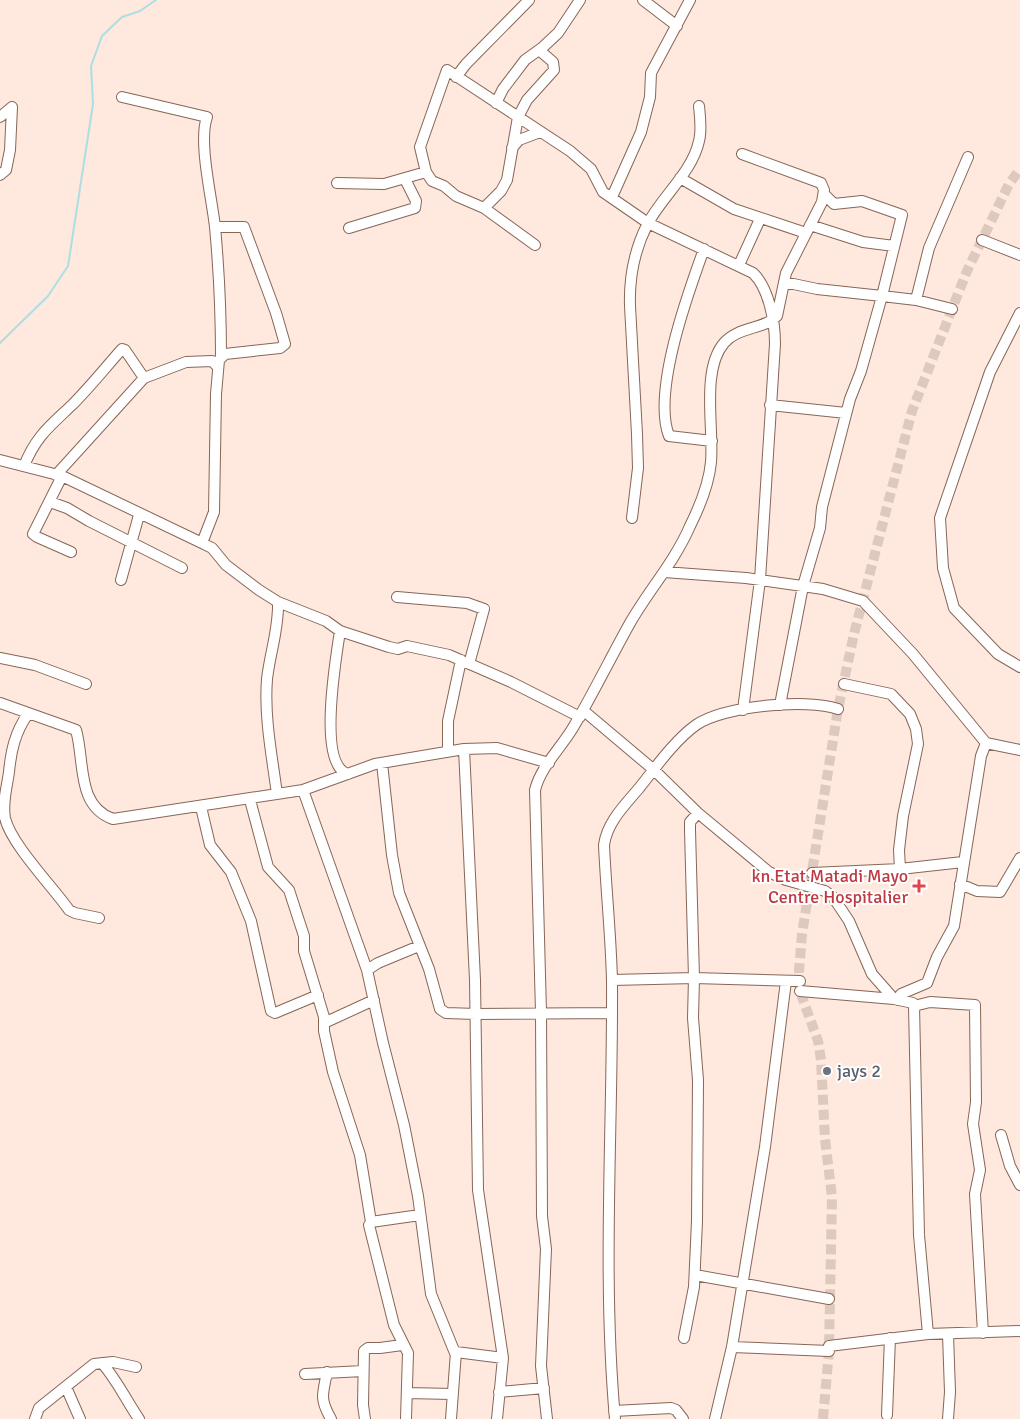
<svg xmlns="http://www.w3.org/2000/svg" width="1020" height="1419" font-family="Signika,sans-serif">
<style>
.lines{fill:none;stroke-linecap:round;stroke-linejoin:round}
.stream{stroke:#acdfe3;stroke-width:2}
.minor-tunnel{stroke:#dec9be;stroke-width:10;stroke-dasharray:10 5;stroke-linecap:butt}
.minor-casing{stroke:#876656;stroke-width:12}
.minor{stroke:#fff;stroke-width:10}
.health-dot{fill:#e0444e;stroke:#fff;stroke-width:2}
.worship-dot{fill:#6b7280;stroke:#fff;stroke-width:2}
.labels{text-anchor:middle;stroke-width:4;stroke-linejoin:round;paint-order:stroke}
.health-label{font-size:18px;fill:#be3a42;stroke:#fff;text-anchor:end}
.worship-label{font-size:18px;fill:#5b616d;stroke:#fff;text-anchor:start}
</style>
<rect width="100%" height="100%" fill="#ffe8dd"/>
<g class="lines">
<path class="stream" d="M 0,343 L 48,296 L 68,266 L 93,104 L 91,66 L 102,36 L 122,17 L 140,11 L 156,0"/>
<path class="minor-tunnel" d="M 823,1419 L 829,1351 L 832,1197 L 825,1139 L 821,1060 L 818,1041 L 802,997 L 799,970 L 802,934 L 838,709 L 854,634 L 912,411 L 967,271 L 1009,184 L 1020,169"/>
<g class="minor-casing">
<path id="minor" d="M 643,0 L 677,26
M 456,77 L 466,64 L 529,0
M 122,97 L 207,117 C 198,142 212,198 215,227 C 219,270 221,313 221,357
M 496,103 L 503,89 L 525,60 L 543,47 L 558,33 L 580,0
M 0,117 L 12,107
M 512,148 L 519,140 L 540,132
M 0,175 L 6,170 L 10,150 L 12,107
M 680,178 L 734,209 L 806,233
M 337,183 L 384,184 L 426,172
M 612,197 L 641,132 L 650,97 L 651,73 L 690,0
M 484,208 L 501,191 L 507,180 L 518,117 L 527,100 L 554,70 L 553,62 L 539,50
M 810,225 L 863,242 L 894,246
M 349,228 L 415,208 L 416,201 L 405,179
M 982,240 L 1020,255
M 535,245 L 484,208 L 456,196 L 444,186 L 432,181 L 426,172 L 420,147 L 447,70 L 570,151 L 591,169 L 603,192 L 648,223 L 753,273 C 769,288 775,322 775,344 L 760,580 L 743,710
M 704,249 C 688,293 652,392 669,436 L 712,441
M 739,265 L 760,219
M 784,282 L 817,289 L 882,296 L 902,215 L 862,201 L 834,204 L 824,194
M 916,300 L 929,248 L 968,157
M 1020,313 L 990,372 L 940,518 L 943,568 L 954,608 L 998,654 L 1020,667
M 770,405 L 846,413
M 0,460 L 62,476 L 202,543 L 212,548 L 226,565 L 259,590 L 278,602 L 326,621 L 340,631 L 389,647 L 398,649 L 407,646 L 449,655 L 511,682 L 580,717
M 24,466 C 36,436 50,426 72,405 C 90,387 105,368 122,349 L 125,350 L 144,378
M 56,475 L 144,378 L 186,362 L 212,361 L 217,366
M 62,476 L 33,534 L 37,537 L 71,552
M 50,502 L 67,508 L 89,521 L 182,568
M 632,518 L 638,468 L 637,434 L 630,306 C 629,276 634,251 647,225 C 662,196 692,173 699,141 C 702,130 700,117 699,106
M 202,543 L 214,512 L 216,394 L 219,360 L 225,354 L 280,348 L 285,344 L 276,313 L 244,227 L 215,227
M 664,572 L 746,578 L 823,589 L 863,601 L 913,654 L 986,743 L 1020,750
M 121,580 L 139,515
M 397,597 L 467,603 L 484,609 L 469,664
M 340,631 C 336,658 317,765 348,774
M 0,658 L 35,665 L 86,684
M 844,684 L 891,694 L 910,714 L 916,729 L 918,744 L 903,816 L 899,850 L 900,869
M 0,703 L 76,730 C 85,761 76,806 113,819 L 303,790 L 375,764 L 464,749 L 497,748 L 549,763
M 780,705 L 803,586 L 820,528 L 822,507 L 850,399 L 861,371 L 882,296 L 916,300 L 952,309
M 584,711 L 654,770 L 698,813 L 769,872 L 786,880 L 825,891 L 833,897 L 849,921 L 872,974 L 894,999
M 28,714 C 15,732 11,751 9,772 C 7,787 2,803 5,818 C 11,844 52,886 69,910 L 75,913 L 99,918
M 464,749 L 475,980 L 478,1190 L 503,1358 L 497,1419
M 448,751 L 448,721 L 461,660
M 382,763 L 392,855 L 399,893 L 429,969 L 440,1009 L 446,1013 L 476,1014 L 611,1013
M 303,790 L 367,970 L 383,1043 L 404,1125 L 418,1196 L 431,1294 L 455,1353
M 277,794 C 272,756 264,717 267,679 C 270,653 279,628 278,602
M 250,800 L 268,867 L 289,890 L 304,936 L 304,951 L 324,1017 L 324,1031 L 333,1072 L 360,1155 L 371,1222
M 201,807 L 210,845 L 231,872 L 251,921 L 271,1011 L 275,1013 L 318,995
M 812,873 L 900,869 L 963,862
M 960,884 L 977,891 L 1000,892 L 1020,858
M 367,970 L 378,963 L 419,946
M 612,980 L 694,978 L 800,981
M 800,991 L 894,999 L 913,1003 L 914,1006 L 919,1235 L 928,1334
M 898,1000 L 901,994 L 927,983 L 937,957 L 954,926 L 981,756 L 986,743
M 914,1006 L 930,1002 L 975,1005 L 976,1102 L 973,1124 L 980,1170 L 975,1194 L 983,1333
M 324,1023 L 374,1000
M 1001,1135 L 1010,1166 L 1020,1185
M 695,1275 L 829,1299
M 684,1338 L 694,1287 L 697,1221 L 698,1080 L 693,1018 L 694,978 L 690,830 L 690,822 L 698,813
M 829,1346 L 928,1334 L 1020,1331
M 732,1347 L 829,1351
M 102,1363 C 117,1380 126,1400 139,1419
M 327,1372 C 323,1394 319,1398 331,1419
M 305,1374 L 363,1371
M 66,1387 L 80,1419
M 499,1392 L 544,1388
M 408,1393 L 452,1394
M 614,1411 L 671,1408 L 676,1410 L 683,1419
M 887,1415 L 890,1338
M 35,1419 L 39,1408 L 94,1364 L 113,1362 L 136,1367
M 365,1419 L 363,1405 L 364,1351 L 368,1348 L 380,1348 L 402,1345
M 406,1419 L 408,1353 L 394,1325 L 369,1225 L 371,1222 L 420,1215
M 451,1419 L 456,1352 L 503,1358
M 547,1419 L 541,1366 L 546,1249 L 542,1216 L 541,1012 L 535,790 C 541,766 562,747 574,726 C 594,692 611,657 630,623 C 649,590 675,561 690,526 C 700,506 709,484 711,462 C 714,428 701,370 724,343 C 739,326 763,330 777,316 L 786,273 L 822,202 L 824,190 L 821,183 L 742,154
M 615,1419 C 602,1273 613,1127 612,981 C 611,936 606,890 604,845 C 607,822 625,805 640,787 C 655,768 676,739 696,725 C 723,706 807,698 838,709
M 715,1419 L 732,1347 L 765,1147 L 786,981
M 948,1419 L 950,1392 L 948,1334"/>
</g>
<use href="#minor" class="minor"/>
</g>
<path class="health-dot" d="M916.5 878.5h5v5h5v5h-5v5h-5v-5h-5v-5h5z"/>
<circle class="worship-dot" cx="827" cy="1071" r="5"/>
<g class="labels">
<g class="health-label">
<text x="908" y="882">kn Etat Matadi Mayo<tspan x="908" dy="21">Centre Hospitalier</tspan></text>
</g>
<g class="worship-label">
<text x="837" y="1077">jays 2</text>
</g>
</g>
</svg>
